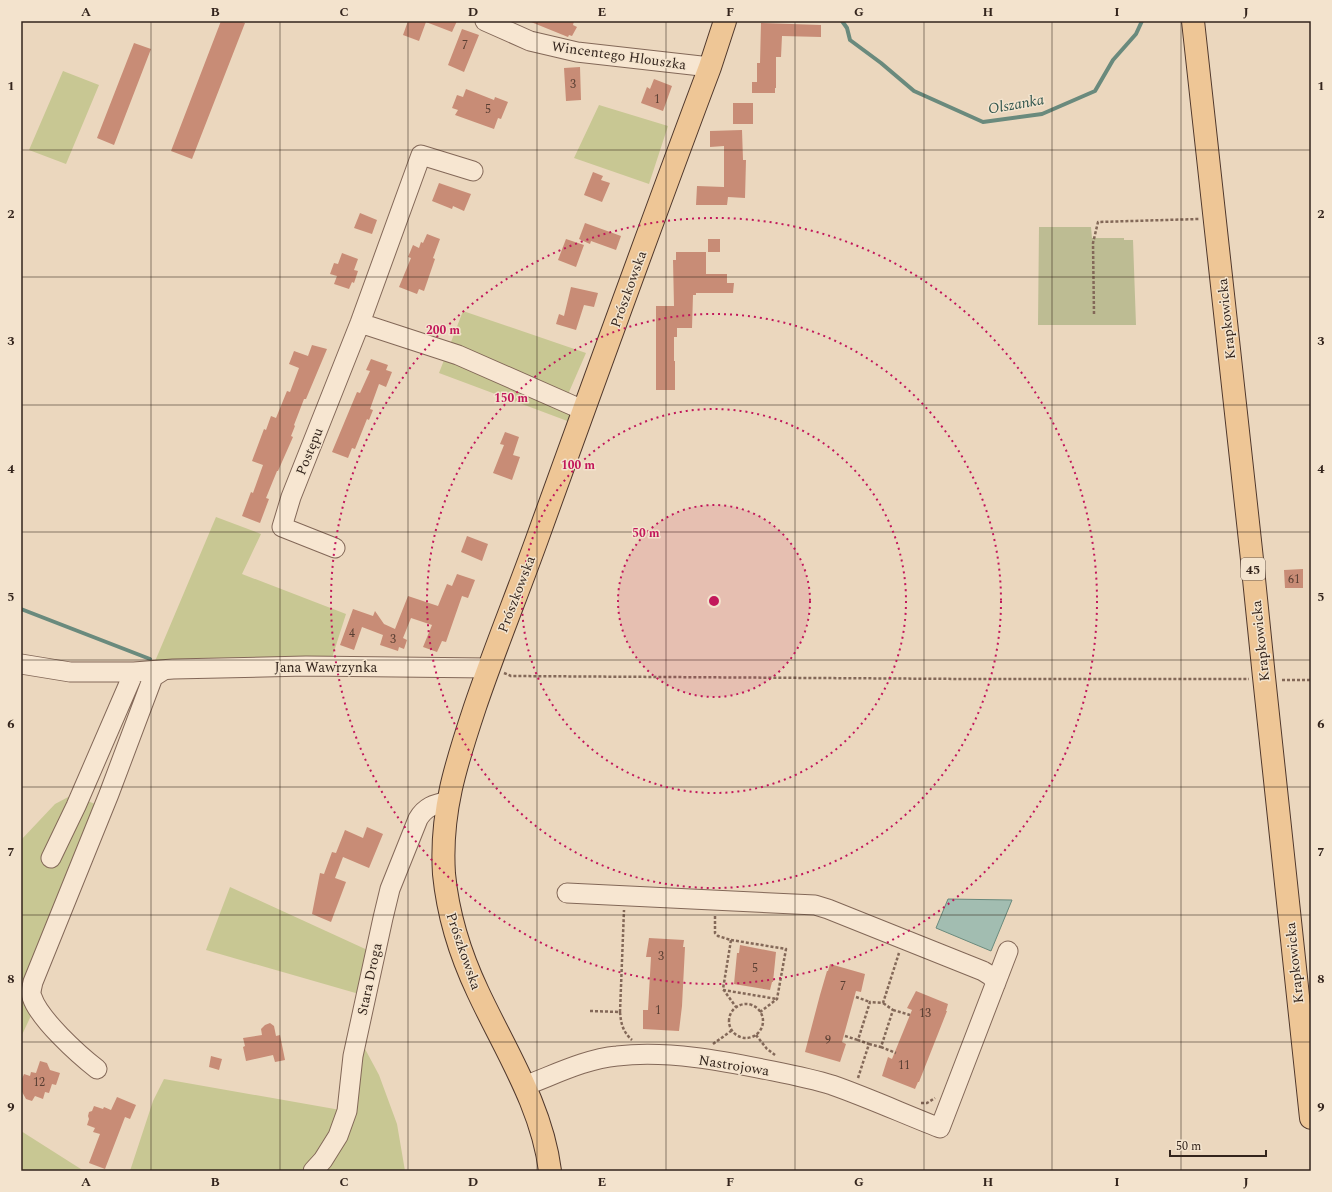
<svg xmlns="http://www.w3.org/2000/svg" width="1332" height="1192" font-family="Spectral,serif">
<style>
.green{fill:#c8c793}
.cemetery{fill:#bdbc93}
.water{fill:#a2bdb1;stroke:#6a8a7d}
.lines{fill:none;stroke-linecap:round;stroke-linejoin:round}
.stream{stroke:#6a8a7d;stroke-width:4}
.building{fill:#c88c76}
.minor-casing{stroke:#836858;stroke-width:21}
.major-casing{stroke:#50382c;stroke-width:24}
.path{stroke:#836858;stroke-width:2.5;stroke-dasharray:3 2;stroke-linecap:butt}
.minor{stroke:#f7e6d1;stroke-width:19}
.major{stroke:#eec696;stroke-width:22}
.grid{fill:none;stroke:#33241c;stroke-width:1;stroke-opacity:0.55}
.ring{fill:none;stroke:#c2185b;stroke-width:2;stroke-dasharray:2 4}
.labels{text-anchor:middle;stroke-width:3;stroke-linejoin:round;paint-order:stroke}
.number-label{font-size:12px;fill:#583e32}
.shield{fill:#f3e3cd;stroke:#6d5d51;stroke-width:1}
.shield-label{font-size:13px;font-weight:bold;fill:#33241c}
.street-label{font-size:14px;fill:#33241c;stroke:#f3e3cd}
.water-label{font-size:15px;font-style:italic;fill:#2c524a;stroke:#f3e3cd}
.centre{fill:#c2185b;stroke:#f3e3cd;stroke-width:2}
.ring-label{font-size:12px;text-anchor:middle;font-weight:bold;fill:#c2185b;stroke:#f3e3cd;stroke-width:3;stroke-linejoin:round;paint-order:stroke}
.neatline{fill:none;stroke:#33241c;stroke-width:1.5}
.grid-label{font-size:13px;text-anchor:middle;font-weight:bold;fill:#33241c}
</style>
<rect width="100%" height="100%" fill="#ebd7be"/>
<path class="green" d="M 63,71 L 99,85 L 66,164 L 29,150 Z
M 599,105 L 668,126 L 649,184 L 574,158 Z
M 463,311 L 586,353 L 569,392 L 583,410 L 578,425 L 439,373 Z
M 216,517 L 261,534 L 242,574 L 346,614 L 331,661 L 153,666 Z
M 72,795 L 103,807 L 53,930 L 36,1005 L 21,1037 L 21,840 L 55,804 Z
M 230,887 L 374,953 L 366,996 L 206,950 Z
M 357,1034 L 379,1075 L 397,1124 L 405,1171 L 130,1171 L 153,1101 L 164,1079 L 346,1111 Z
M 21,1131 L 84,1171 L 21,1171 Z"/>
<path class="cemetery" d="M 1039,227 L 1091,227 L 1092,238 L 1124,238 L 1124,240 L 1133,240 L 1136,325 L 1038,325 Z"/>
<path class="water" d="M 948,899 L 1012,900 L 991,951 L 936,928 Z"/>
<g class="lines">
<path class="stream" d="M 842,21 L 847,28 L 850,40 L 881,63 L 914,91 L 983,122 L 1042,114 L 1095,91 L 1113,60 L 1136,34 L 1142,21
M 21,609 L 150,659"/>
</g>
<path class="building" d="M 221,21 L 239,21 L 245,23 L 192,159 L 171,151 Z
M 408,21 L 457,21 L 452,32 L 426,22 L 419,41 L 403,35 Z
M 574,21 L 573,25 L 577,27 L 572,36 L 569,35 L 568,37 L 531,22 Z
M 761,23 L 821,25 L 821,37 L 782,36 L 781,57 L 776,57 L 776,88 L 775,88 L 775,93 L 752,93 L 752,82 L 757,82 L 757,63 L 760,63 Z
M 462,29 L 479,35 L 464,72 L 448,65 Z
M 134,43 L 151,49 L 114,145 L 97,138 Z
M 580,67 L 581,100 L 566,101 L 564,68 Z
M 654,79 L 672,86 L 663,111 L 641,103 L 647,87 L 650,89 Z
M 466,89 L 494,100 L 495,97 L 508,102 L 501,119 L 498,118 L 494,129 L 455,115 L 458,110 L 452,108 L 457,95 L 463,97 Z
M 733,103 L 753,103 L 753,124 L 733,124 Z
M 742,130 L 743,160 L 746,160 L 745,198 L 728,197 L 727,205 L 696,205 L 697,186 L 724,187 L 724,146 L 710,147 L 710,131 Z
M 593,172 L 603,176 L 601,180 L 610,183 L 602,202 L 584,195 Z
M 439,183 L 471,194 L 464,211 L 453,206 L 452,209 L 432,201 Z
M 360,213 L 377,220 L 372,234 L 354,228 Z
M 585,223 L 621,236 L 616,250 L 591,241 L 590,244 L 579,239 Z
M 427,234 L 440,239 L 433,258 L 435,259 L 424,291 L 419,289 L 417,294 L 399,287 L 411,258 L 408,257 L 413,245 L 419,248 L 421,242 L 423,243 Z
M 566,239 L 584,245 L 576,267 L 558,260 Z
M 708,239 L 720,239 L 720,252 L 708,252 Z
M 676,252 L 706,252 L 706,274 L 727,274 L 727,283 L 734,283 L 733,293 L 696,293 L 696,295 L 693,295 L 692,328 L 677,328 L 677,337 L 674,337 L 674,361 L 675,361 L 675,390 L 656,390 L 656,306 L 674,306 L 673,260 L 676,260 Z
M 342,253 L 358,259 L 354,270 L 358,271 L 354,283 L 352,282 L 349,289 L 334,284 L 337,276 L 330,274 L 334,263 L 338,264 Z
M 571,287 L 598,293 L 594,307 L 584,305 L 576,330 L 556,324 L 559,314 L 564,316 Z
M 312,345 L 327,349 L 306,399 L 304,399 L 294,425 L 295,426 L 291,436 L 293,437 L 278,471 L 277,471 L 266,498 L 269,499 L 260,523 L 242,516 L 251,492 L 253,493 L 263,465 L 252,461 L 264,429 L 266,430 L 271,416 L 276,418 L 287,391 L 290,392 L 299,368 L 289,364 L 294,351 L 308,356 Z
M 371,359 L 388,365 L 386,370 L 392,372 L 386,387 L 379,384 L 370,409 L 373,410 L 369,420 L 367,419 L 355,449 L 352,448 L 348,458 L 332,452 L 357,392 L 360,393 L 370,371 L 366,370 Z
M 505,432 L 519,437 L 513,455 L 520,457 L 512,480 L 493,473 L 504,445 L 500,444 Z
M 467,536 L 488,544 L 482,561 L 461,552 Z
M 1303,569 L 1303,588 L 1285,588 L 1284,570 Z
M 457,574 L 475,580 L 468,598 L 462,596 L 446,642 L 442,641 L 437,652 L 423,647 L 432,625 L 411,618 L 403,638 L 407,640 L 404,649 L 399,647 L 398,651 L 380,645 L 383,635 L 362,627 L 354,650 L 340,645 L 353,609 L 373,616 L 375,611 L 384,624 L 395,629 L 408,596 L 438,606 L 447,584 L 452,586 Z
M 367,827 L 383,834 L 369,868 L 343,857 L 335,878 L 346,882 L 331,922 L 312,914 L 320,873 L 324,874 L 332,852 L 336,853 L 345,830 L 363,838 Z
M 649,938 L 684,940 L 683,947 L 685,947 L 682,1006 L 679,1031 L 643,1029 L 643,1010 L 648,1010 L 651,957 L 646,957 Z
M 740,945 L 776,952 L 773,982 L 772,982 L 770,990 L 734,984 L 737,953 L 739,953 Z
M 830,964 L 865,974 L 861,992 L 856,991 L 842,1042 L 846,1044 L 840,1062 L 805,1052 L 820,995 L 827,971 L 828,971 Z
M 916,991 L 948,1004 L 946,1011 L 947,1011 L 919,1082 L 918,1082 L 915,1089 L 882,1076 L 888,1057 L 892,1059 L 912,1010 L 907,1008 Z
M 270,1023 L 274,1026 L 276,1036 L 280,1035 L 285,1060 L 275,1062 L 273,1055 L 246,1061 L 243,1047 L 245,1046 L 243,1038 L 262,1035 L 261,1029 L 265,1025 Z
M 211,1056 L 222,1059 L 219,1070 L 209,1067 Z
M 40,1061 L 47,1063 L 50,1070 L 60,1073 L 56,1085 L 52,1084 L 49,1093 L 45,1092 L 43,1099 L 35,1096 L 32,1101 L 26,1099 L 21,1090 L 21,1081 L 24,1074 L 30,1076 L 31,1072 L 36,1073 Z
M 117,1097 L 136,1105 L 130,1119 L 125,1117 L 105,1169 L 89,1163 L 100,1134 L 93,1132 L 95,1128 L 87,1125 L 89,1119 L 88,1116 L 89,1112 L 92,1111 L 94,1106 L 103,1109 L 104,1107 L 111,1110 Z"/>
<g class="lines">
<g class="minor-casing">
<path id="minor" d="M 485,21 L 530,41 L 577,52 L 710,67
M 360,323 L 458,355 L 583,410
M 335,548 L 282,527 L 291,497 L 360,323 L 421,155 L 473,171
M 21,664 L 70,672 L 134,672 L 173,669 L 306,666 L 488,668
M 51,858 L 76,806 L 134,672
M 567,893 L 815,905 L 828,909 L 983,971 L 991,976 L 996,983
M 97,1069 C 79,1055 39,1019 32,997 C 30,993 32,987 33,982 L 109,794 L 153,677 L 164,670
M 524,1086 C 554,1075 585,1059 617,1056 C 668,1050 723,1061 773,1071 C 793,1075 813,1079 832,1085 C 869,1098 904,1114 940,1128 L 1008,951
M 313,1171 L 323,1160 L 338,1136 L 347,1111 L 353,1056 L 383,918 L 390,889 L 418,819 C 425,807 434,804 447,802"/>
</g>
<g class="major-casing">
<path id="major" d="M 1193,21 C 1218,239 1242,458 1264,677 C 1279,824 1294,971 1311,1118
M 550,1171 C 542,1106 505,1050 478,992 C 460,954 448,915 444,874 C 440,813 456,764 475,707 C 495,648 519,590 540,531 C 596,376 652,221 710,67 L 725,21"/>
</g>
<path class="path" d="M 1094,314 L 1093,243 L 1098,222 L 1199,219
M 504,673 L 511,676 L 968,679 L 1249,679
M 1282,680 L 1311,680
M 715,916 L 715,933 L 718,936 L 731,940 L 723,989 L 736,1007
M 731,940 L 786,949 L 777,999 L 760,1012
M 723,990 L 777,999
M 856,997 L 870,1002
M729 1021a17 17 0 1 1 34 0a17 17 0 1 1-34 0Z
M 893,1010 L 910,1015
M 590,1011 L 620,1012 L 624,910
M 620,1012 C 621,1024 623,1032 632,1040
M 756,1035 L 767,1049 L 775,1055
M 845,1036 L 858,1040
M 713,1044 L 731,1031
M 869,1044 L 881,1047 L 893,1010 L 883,1003
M 881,1047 L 896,1053
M 858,1078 L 869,1044 L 858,1040 L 870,1002 L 883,1003 L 899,953
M 921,1103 L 927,1103 L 935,1098"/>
<use href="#minor" class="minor"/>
<use href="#major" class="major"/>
</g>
<path class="grid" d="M 151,21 L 151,1171M 280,21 L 280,1171M 408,21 L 408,1171M 537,21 L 537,1171M 666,21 L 666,1171M 795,21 L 795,1171M 924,21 L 924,1171M 1052,21 L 1052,1171M 1181,21 L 1181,1171M 21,150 L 1311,150M 21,277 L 1311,277M 21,405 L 1311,405M 21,532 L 1311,532M 21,660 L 1311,660M 21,787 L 1311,787M 21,915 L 1311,915M 21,1042 L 1311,1042"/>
<circle cx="714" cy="601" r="96" fill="#c2185b" fill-opacity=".12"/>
<g class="ring">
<circle cx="714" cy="601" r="96"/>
<circle cx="714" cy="601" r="192"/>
<circle cx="714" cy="601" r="287"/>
<circle cx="714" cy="601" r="383"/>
</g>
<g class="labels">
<g class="number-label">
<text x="465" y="49">7</text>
<text x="573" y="88">3</text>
<text x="657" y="103">1</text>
<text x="488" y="113">5</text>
<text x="1294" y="583">61</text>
<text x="352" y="637">4</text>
<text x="393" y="643">3</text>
<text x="661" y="960">3</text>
<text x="755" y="972">5</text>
<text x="843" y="990">7</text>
<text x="658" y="1014">1</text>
<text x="925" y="1017">13</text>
<text x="828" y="1044">9</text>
<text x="904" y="1069">11</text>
<text x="39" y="1086">12</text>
</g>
<rect class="shield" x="1241" y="558" width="24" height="22" rx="3"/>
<g class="shield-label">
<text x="1253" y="574">45</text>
</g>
<g class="street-label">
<text transform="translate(619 55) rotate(8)" y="5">Wincentego Hlouszka</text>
<text transform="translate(628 289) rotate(-70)" y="5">Prószkowska</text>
<text transform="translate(1226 319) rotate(-96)" y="5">Krapkowicka</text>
<text transform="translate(309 451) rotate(-68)" y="5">Postępu</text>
<text transform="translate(516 594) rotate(-69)" y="5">Prószkowska</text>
<text transform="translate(1260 641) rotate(-96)" y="5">Krapkowicka</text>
<text x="326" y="672">Jana Wawrzynka</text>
<text transform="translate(464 951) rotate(71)" y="5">Prószkowska</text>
<text transform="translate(1294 963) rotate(-96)" y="5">Krapkowicka</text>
<text transform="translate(369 979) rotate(-78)" y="5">Stara Droga</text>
<text transform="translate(734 1065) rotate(9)" y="5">Nastrojowa</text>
</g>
<g class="water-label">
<text transform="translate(1016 104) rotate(-10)" y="5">Olszanka</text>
</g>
</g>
<circle cx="714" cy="601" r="6" class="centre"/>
<g class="ring-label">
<text x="443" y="334">200 m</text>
<text x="511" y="402">150 m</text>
<text x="578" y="469">100 m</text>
<text x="646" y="537">50 m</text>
</g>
<rect width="1332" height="1192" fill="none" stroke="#f3e3cd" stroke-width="44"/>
<path d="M1170 1150v6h96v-6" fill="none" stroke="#33241c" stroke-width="2"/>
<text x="1176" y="1150" font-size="12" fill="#33241c" stroke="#f3e3cd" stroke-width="3" paint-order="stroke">50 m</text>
<rect x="22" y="22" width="1288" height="1148" class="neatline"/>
<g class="grid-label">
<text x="86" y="16">A</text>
<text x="215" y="16">B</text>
<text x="344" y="16">C</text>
<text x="473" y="16">D</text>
<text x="602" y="16">E</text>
<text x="730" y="16">F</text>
<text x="859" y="16">G</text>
<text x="988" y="16">H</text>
<text x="1117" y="16">I</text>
<text x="1246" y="16">J</text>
<text x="11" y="90">1</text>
<text x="1321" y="90">1</text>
<text x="11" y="218">2</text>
<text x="1321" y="218">2</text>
<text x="11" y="345">3</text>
<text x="1321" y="345">3</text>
<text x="11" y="473">4</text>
<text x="1321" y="473">4</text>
<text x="11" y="601">5</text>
<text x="1321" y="601">5</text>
<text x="11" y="728">6</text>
<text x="1321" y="728">6</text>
<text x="11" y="856">7</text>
<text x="1321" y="856">7</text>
<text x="11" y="983">8</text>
<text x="1321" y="983">8</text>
<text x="11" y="1111">9</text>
<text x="1321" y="1111">9</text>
<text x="86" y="1186">A</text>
<text x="215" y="1186">B</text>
<text x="344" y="1186">C</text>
<text x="473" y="1186">D</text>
<text x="602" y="1186">E</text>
<text x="730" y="1186">F</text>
<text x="859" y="1186">G</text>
<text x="988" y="1186">H</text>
<text x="1117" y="1186">I</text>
<text x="1246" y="1186">J</text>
</g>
</svg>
